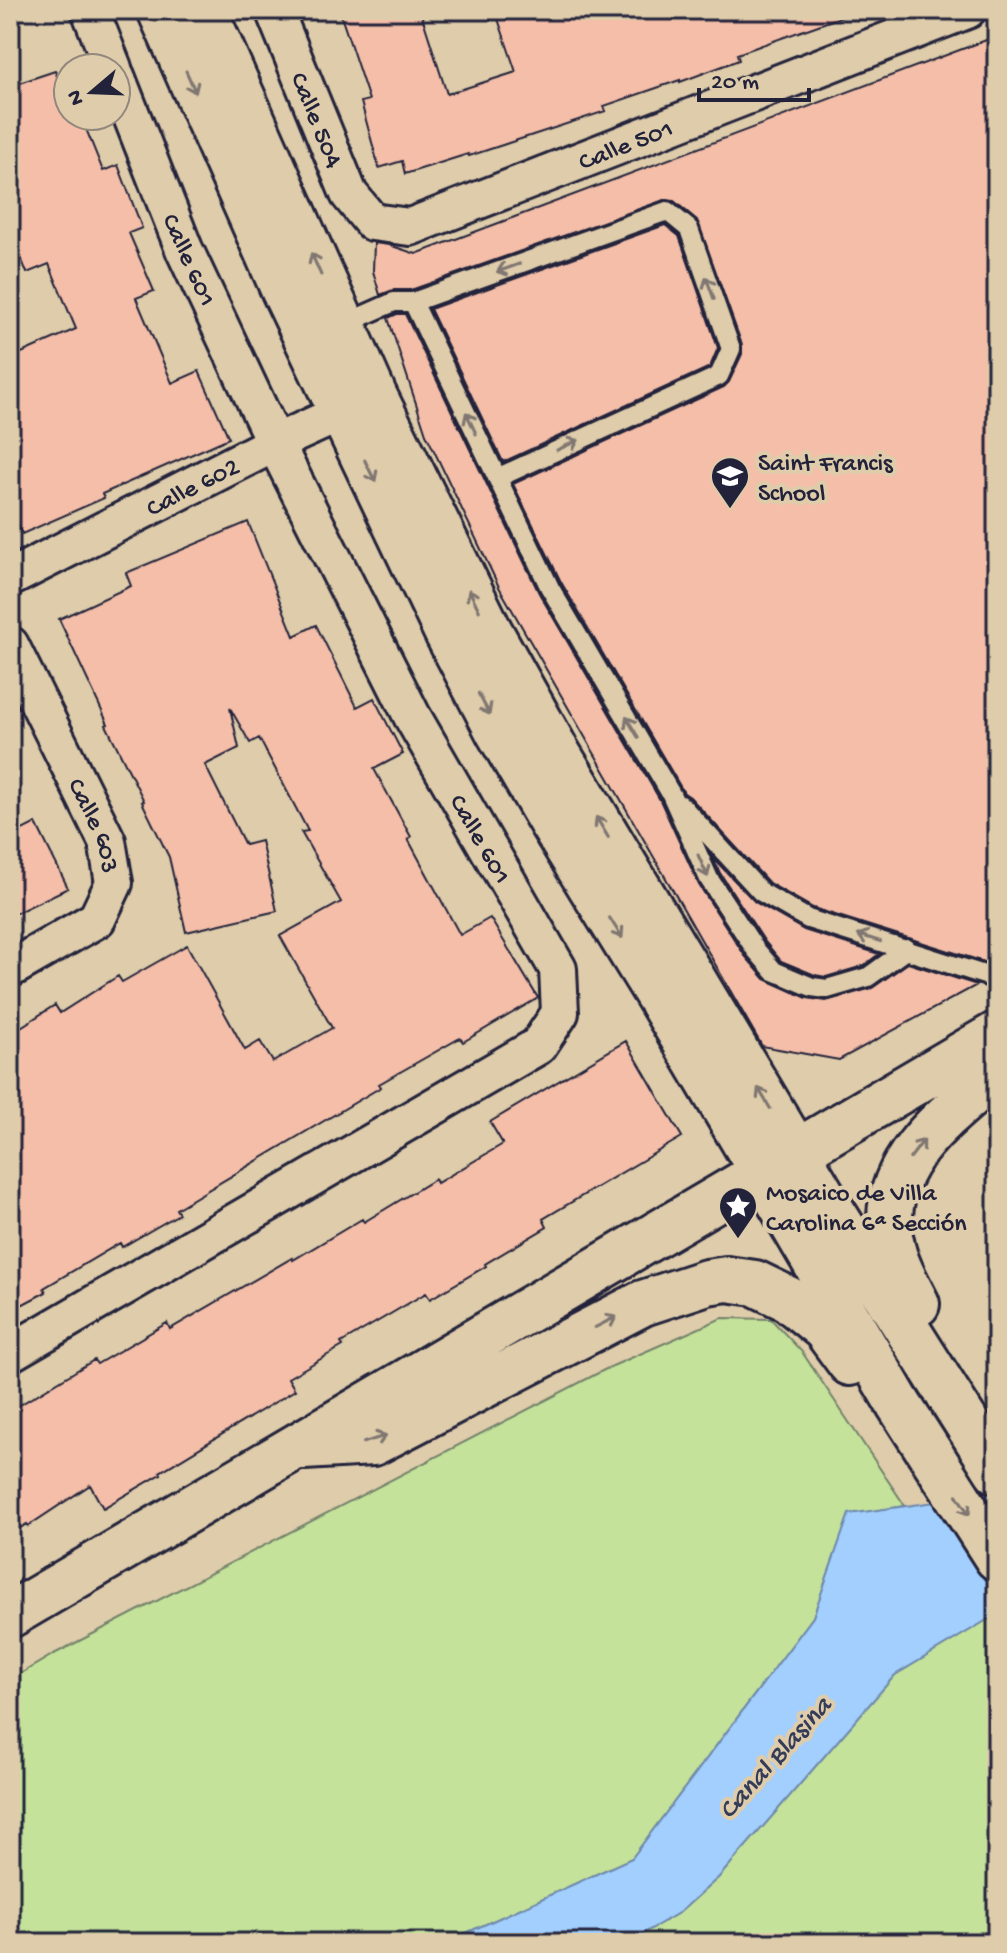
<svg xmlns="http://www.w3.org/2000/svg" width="1007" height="1953" font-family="'Gochi Hand',sans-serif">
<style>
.green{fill:#c4e29a;stroke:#73826a;stroke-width:2}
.water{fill:#a2cffd;stroke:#6f8aaf;stroke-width:2}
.building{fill:#f4bea8;stroke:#22223b;stroke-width:2}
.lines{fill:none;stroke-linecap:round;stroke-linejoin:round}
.lane-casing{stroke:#22223b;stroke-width:24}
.street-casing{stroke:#22223b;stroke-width:42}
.secondary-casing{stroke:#22223b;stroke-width:50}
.lane{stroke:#deccaa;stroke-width:18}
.street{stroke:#deccaa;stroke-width:36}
.secondary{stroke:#deccaa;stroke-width:44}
.oneway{stroke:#807772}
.labels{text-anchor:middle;stroke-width:8;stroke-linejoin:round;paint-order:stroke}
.street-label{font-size:26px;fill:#22223b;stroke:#deccaa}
.poi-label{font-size:26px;fill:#22223b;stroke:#deccaa;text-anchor:start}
.water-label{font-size:28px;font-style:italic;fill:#353c58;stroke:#deccaa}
</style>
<rect width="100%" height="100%" fill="#deccaa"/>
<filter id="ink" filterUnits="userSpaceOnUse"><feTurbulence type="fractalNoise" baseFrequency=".0125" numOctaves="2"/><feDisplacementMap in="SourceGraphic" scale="16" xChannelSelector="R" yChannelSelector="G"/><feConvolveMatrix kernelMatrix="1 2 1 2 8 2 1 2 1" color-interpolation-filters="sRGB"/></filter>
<g filter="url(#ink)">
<path class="green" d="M 722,1318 L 771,1319 L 802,1352 L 905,1506 L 849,1515 L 813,1617 L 632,1858 L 444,1943 L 10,1943 L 10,1680 L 54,1654 L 608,1368 Z
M 997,1614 L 997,1924 L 970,1943 L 627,1943 L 680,1912 L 719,1877 L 895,1675 Z"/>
<path class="water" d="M 997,1451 L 997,1614 L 895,1675 L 719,1877 L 680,1912 L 627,1943 L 444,1943 L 632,1858 L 813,1617 L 849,1514 L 935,1502 Z"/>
<path class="building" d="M 339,10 L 420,10 L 447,94 L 516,72 L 495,10 L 848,10 L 849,14 L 737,54 L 739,60 L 680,82 L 680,80 L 604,106 L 606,111 L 469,156 L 468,154 L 405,174 L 402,161 L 379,168 L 361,102 L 369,100 Z
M 997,36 L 997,966 L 813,908 L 769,883 L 690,797 L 684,793 L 561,582 L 513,484 L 724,387 L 729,382 L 742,354 L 742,345 L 697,220 L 674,201 L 664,200 L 411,290 L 393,290 L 380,295 L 373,271 L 374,243 L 389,245 L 416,254 Z
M 55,71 L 68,102 L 68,116 L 77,116 L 80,125 L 84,124 L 103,171 L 118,165 L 142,228 L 129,233 L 154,291 L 136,298 L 172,383 L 199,371 L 229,438 L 102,494 L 104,498 L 22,534 L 10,506 L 10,358 L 76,329 L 49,264 L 27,273 L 10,229 L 10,86 Z
M 665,225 L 679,236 L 718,348 L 710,367 L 503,462 L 430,309 Z
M 397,314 L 405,314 L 539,593 L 660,800 L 699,885 L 745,956 L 765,979 L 807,998 L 826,1001 L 872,988 L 908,963 L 977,985 L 839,1060 L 762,1046 L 499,587 L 426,434 L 388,318 Z
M 248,522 L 294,636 L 316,625 L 357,707 L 374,698 L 403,754 L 374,769 L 411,837 L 408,839 L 460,935 L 490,918 L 538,998 L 463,1042 L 460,1038 L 379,1084 L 381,1087 L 176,1209 L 179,1214 L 122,1247 L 120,1243 L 44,1288 L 46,1292 L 10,1311 L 10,1034 L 55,1005 L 60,1013 L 118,976 L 122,982 L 187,945 L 245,1050 L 260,1041 L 273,1062 L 332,1028 L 280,936 L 341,902 L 301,832 L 308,831 L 259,738 L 250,743 L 230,708 L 239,748 L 205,765 L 245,845 L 261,841 L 277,911 L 186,932 L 169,857 L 142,802 L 144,801 L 106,725 L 108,724 L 59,619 L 131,586 L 126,573 Z
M 36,823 L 68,888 L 10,916 L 10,836 Z
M 712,857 L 755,902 L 804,930 L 879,954 L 863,966 L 826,977 L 815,975 L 781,961 L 765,942 L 720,873 Z
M 626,1041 L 682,1137 L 543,1219 L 547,1227 L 485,1264 L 486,1266 L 430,1299 L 426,1293 L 341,1343 L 343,1346 L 288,1378 L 295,1390 L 160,1472 L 161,1474 L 103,1508 L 90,1485 L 28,1526 L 27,1524 L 10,1534 L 10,1411 L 94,1360 L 97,1364 L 167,1323 L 170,1329 L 292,1258 L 293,1260 L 362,1219 L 364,1222 L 435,1179 L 437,1183 L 503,1144 L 490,1122 Z"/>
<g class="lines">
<g class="lane-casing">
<path id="lane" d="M 413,302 L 667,211 L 689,229 L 731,349 L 719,376 L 497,478
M 342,325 L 394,302 L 413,302 L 550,588 L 671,794 L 709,879 L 755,949 L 774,971 L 812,987 L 827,989 L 868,977 L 907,949
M 681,805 L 761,892 L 808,919 L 997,979"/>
</g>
<g class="street-casing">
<g id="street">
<path d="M 90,10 L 113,68"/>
<path id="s1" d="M 274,10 L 349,194 L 372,222 L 410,227 L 967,10"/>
<path id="s2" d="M 10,578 L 275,443 L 367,401"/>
<path id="s3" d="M 10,645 L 107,841 L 114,883 L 97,919 L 10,969"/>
<path d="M 10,1353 L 538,1046 L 560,1013 L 558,969 L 412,716 L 275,443 L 184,249 L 116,76"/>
</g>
</g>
<g class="secondary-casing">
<path id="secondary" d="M 160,10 L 284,291 L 447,633 L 499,733 L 552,824 L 661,1001 L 896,1400 L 997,1558
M 204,10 L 375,397 L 488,628 L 556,750 L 826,1201 L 997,1471
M 917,1304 C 907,1284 895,1264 891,1241 C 889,1234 890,1225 890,1217 C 892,1152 953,1112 997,1072
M 304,1447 L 373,1443 L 643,1303 L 707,1282 L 727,1279 L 755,1283 L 788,1299 L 825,1329 L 850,1363
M 10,1615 L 997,1034"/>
</g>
<use href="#lane" class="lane"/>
<use href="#street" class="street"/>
<use href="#secondary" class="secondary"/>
</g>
<defs><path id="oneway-shaft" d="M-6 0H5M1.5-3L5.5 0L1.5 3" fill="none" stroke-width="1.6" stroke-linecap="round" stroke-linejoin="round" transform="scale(2)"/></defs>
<g class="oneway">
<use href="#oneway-shaft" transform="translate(191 82) rotate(66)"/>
<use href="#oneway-shaft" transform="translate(316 264) rotate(-114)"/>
<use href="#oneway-shaft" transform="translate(508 268) rotate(160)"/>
<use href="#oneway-shaft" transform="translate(710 288) rotate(-110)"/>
<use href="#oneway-shaft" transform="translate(471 423) rotate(-115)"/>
<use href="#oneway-shaft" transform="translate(568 445) rotate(-25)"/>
<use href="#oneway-shaft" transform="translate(370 471) rotate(64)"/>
<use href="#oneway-shaft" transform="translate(474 600) rotate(-116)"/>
<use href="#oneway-shaft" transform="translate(484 704) rotate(62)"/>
<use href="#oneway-shaft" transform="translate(632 727) rotate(-121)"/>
<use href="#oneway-shaft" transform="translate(602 827) rotate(-121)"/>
<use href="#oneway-shaft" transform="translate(703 866) rotate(66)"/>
<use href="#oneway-shaft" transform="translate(616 928) rotate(58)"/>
<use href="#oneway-shaft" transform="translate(869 938) rotate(-163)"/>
<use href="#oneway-shaft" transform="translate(764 1098) rotate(-121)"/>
<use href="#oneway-shaft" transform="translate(917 1149) rotate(-53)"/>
<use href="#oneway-shaft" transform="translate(606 1322) rotate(-27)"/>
<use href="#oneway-shaft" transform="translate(375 1439) rotate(-18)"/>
<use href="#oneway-shaft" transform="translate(963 1505) rotate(57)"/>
</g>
</g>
<defs>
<g id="school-pin" transform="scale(2)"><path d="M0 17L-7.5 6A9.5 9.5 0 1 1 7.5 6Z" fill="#22223b" stroke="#deccaa"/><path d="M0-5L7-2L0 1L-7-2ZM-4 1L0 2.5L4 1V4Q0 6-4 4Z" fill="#fff"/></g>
<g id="sight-pin" transform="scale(2)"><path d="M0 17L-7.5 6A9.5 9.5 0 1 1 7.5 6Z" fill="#22223b" stroke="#deccaa"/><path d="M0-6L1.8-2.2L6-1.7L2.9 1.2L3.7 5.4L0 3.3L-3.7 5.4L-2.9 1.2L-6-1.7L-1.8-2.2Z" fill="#fff"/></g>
</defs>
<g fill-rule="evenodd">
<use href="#school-pin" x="730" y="476"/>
<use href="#sight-pin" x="738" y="1206"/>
</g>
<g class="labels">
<g class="street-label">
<text dy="9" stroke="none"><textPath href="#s1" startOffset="118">Calle 504</textPath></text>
<text dy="9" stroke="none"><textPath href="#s1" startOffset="504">Calle 501</textPath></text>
<text transform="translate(191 259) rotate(66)" y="9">Calle 601</text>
<text dy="9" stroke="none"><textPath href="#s2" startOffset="204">Calle 602</textPath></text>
<text dy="9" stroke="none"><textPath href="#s3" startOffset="200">Calle 603</textPath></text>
<text transform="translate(482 838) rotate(60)" y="9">Calle 601</text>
</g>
<g class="poi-label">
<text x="758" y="470">Saint Francis<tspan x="758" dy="30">School</tspan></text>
<text x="766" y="1200">Mosaico de Villa<tspan x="766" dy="30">Carolina 6ª Sección</tspan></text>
</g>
<g class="water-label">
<text transform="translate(773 1756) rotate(-48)" y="10">Canal Blasina</text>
</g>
</g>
<rect width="1007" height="1953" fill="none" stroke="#deccaa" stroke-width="40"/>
<rect x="20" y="20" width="967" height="1913" fill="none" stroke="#22223b" stroke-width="3" filter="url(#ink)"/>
<g transform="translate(92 92) rotate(251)"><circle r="38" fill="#deccaa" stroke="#93887e" stroke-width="2"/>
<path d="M0-6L14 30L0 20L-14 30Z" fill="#22223b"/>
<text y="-12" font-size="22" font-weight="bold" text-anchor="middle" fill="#22223b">N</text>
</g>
<path d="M699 88v12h110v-12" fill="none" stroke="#22223b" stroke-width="4"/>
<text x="711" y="88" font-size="24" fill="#22223b" stroke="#deccaa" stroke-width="6" paint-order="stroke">20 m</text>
</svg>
